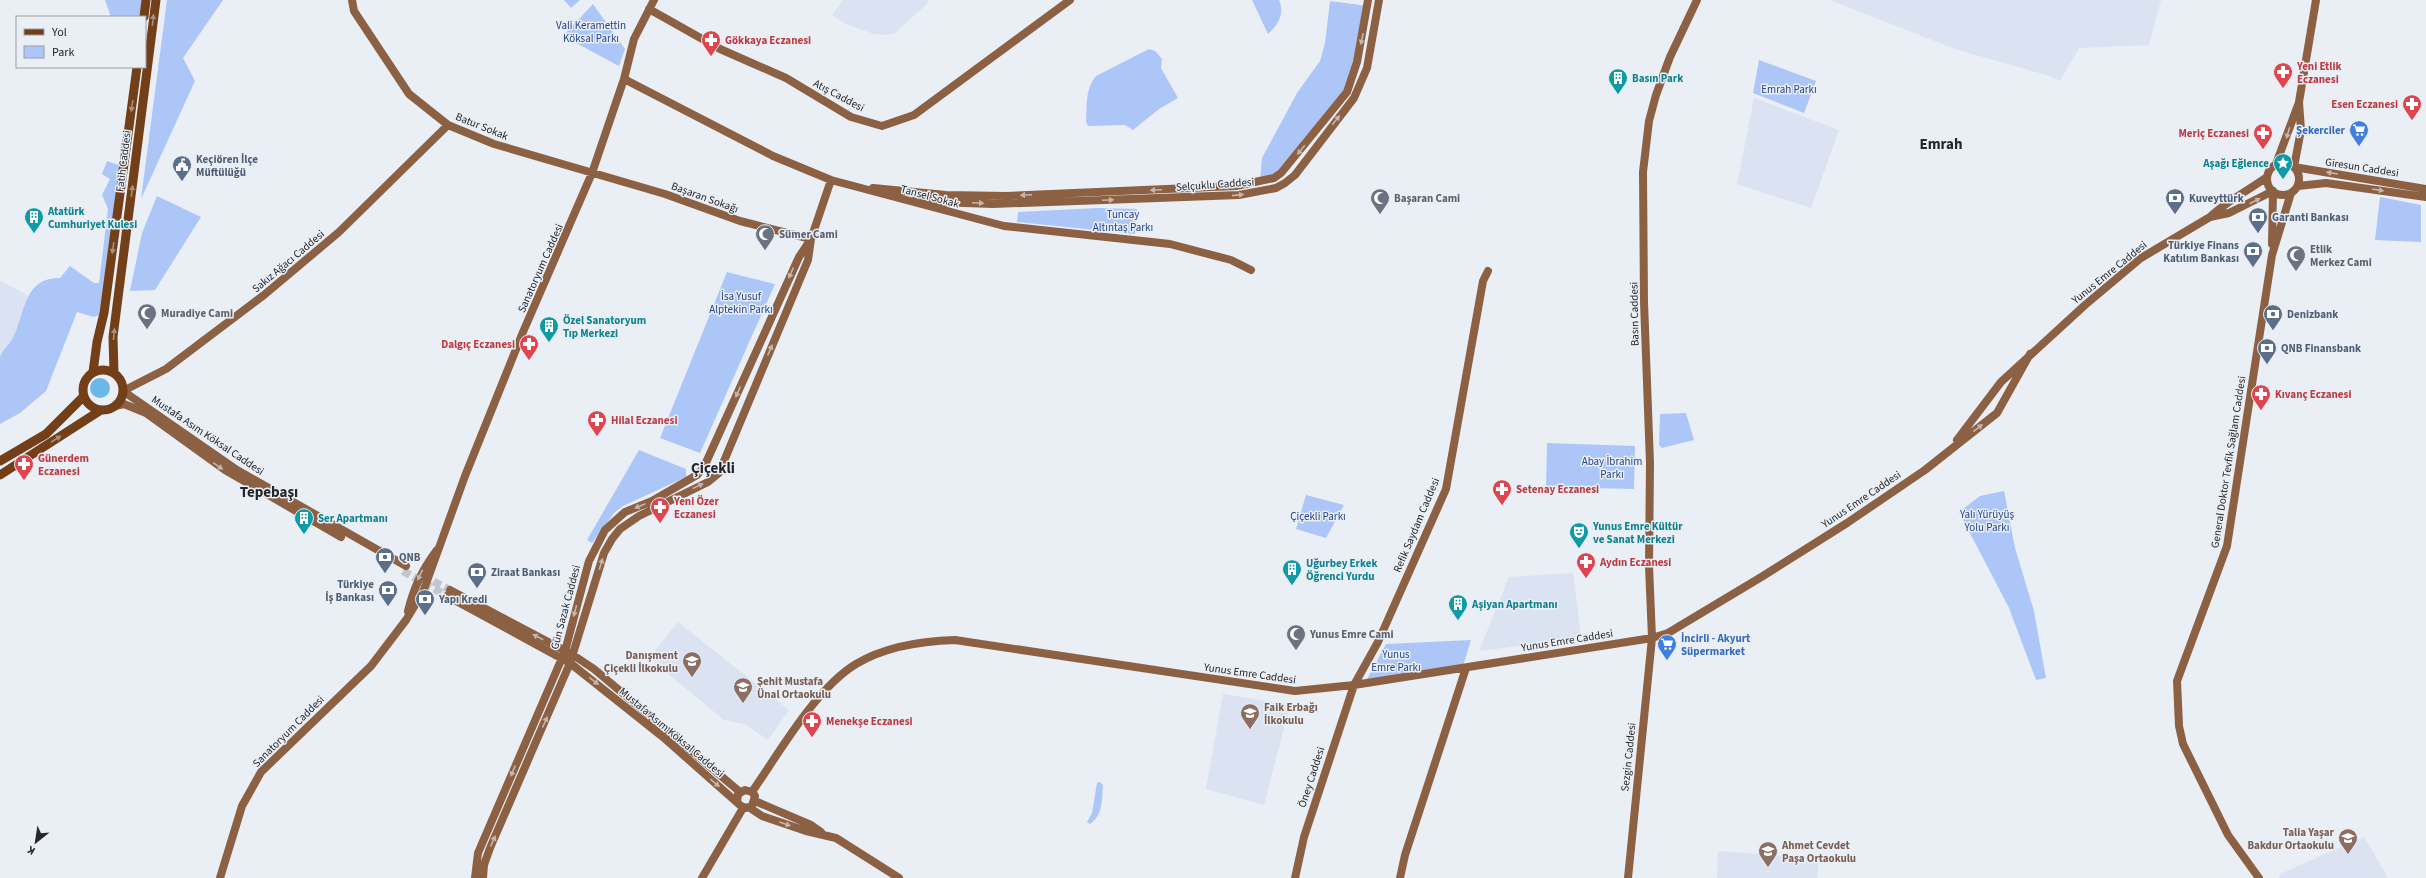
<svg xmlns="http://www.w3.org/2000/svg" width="2426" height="878" font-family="'Source Sans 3',sans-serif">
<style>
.built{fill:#dbe2f1}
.green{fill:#adc6f8}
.water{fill:#6cb7e9}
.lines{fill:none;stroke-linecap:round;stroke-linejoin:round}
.secondary-tunnel{stroke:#c3c6cc;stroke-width:8;stroke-dasharray:8 4;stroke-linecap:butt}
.secondary{stroke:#8c6043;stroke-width:8}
.primary{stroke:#733f18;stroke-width:9}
.oneway{fill:#a98e7b}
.oneway2{fill:#c4b5ae}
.labels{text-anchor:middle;stroke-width:3;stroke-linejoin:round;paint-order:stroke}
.park-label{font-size:11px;fill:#234391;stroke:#eaeef5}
.health-label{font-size:11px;font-weight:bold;fill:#be3a42;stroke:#eaeef5;text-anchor:start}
.culture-label{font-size:11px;font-weight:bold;fill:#0d838f;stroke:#eaeef5;text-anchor:start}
.street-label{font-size:11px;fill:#252629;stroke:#eaeef5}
.shop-label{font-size:11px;font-weight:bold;fill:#366cbe;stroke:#eaeef5;text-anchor:end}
.service-label{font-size:11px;font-weight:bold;fill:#4e5e75;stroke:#eaeef5;text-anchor:start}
.worship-label{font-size:11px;font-weight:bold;fill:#5b616d;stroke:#eaeef5;text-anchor:start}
.education-label{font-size:11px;font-weight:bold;fill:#785e54;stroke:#eaeef5;text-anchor:start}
.district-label{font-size:15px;font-weight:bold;fill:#252629;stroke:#eaeef5}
</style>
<rect width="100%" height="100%" fill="#eaeef5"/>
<path class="built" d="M 843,0 L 927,0 L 929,2 L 894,34 L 884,35 L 874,34 L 846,24 L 832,15 Z
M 1830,0 L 2161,0 L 2149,45 L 2079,48 L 2060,81 L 2050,76 L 1955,49 Z
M 1754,98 L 1839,130 L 1811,208 L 1737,184 Z
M 0,281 L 25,294 L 34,307 L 0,372 Z
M 1573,573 L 1581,638 L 1479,651 L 1509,577 Z
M 678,622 L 789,710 L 768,740 L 745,724 L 724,720 L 649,658 Z
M 1223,694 L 1290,705 L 1264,805 L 1206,789 Z
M 2364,837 L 2388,878 L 2279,878 L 2280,874 Z
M 1718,851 L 1819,858 L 1817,878 L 1717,878 Z"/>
<path class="green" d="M 105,0 L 143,0 L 141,17 L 111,17 Z
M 167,0 L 223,0 L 183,58 L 195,81 L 141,199 Z
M 564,0 L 580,0 L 571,8 Z
M 1252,0 L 1279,0 C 1285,14 1278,25 1268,34 Z
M 1330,1 L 1368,6 L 1351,83 L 1274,175 L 1260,180 L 1262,158 L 1297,93 L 1320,61 L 1325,43 Z
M 593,4 L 625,49 L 619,66 L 563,36 Z
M 1149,49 L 1155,51 L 1162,59 L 1161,68 L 1178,98 L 1159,109 L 1133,130 L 1125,125 L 1088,126 L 1086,122 C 1087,106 1085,89 1096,76 Z
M 1759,60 L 1816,81 L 1804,113 L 1753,93 Z
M 107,161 L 122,166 L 99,315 L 94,317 L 77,312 L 46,391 L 20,413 L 0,424 C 0,404 0,377 0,358 C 1,351 10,344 13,338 C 26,312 23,278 60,278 L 70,266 L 94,283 L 99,283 L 108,209 L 102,195 L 110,179 L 102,174 Z
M 157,196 L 201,217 L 155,290 L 130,291 L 142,233 Z
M 2380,197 L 2421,205 L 2421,242 L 2375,240 Z
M 1098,208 L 1137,209 L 1135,234 L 1017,222 L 1018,212 Z
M 727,272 L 775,284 L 700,453 L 660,438 Z
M 1686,413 L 1694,440 L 1662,448 L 1659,445 L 1660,414 Z
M 1547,443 L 1635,446 L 1634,489 L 1546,487 Z
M 639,450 L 686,469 L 686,477 L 623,506 L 614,513 L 592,543 L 587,540 Z
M 2004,491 L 2015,548 L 2034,611 L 2046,678 L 2036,680 L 2009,608 L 1959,512 L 1980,496 Z
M 1306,495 L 1344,505 L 1326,538 L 1296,529 Z
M 1471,640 L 1463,666 L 1366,681 L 1386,644 Z
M 1100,782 L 1103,785 C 1102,798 1103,816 1090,824 L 1087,822 L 1092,813 L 1097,783 Z"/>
<path class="water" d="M90 388a10 10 0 1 1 20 0a10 10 0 1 1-20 0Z"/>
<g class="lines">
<path class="secondary-tunnel" d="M 403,571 L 447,596
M 423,576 L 450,590"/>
<path class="secondary" d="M 352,0 L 354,11 L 409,94 L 448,125 L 494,144 L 665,194 L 740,221 L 811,239
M 649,9 L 720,49 L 786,78 L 851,117 L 882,126 L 914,115 L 1070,0
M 624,79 L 773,156 L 831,180 L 1004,226 L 1170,244 L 1231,260 L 1251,270
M2267 179a16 16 0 1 1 32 0a16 16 0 1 1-32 0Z
M 2276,164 L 2298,105
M 2294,167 L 2301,130 L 2299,102 L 2316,0
M 2294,167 L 2426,189
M 2298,186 L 2326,183 L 2426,197
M 873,188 L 946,195 L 1006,196 L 1236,186 L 1274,178 L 1281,173 L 1347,92 L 1357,62 L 1368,0
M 916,199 L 937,202 L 993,204 L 1239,195 L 1276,188 L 1285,183 L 1295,175 L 1354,98 L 1367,68 L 1379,0
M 2211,216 C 2227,201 2249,190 2267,177
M 2272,244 L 2273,191
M 115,406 L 124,404 L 146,413 L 225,470 L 341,537
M 1957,440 L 2001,382 L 2085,305 L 2141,258 L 2210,217 L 2229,213 L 2273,191
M 406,566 L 237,470 L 123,391 L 166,369 L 264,295 L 339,232 L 448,125
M 450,590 L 573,655 L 594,669 L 740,792
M 447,596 L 570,663 L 663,737 L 741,806 L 746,808 L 752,806 L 755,796 L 752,792 L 745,790 L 738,794 L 737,802
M 408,611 C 414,587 422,570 437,550
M 752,792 C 779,753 816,688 856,664 C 886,646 921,641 955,640 L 1295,691 L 1354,685 L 1652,638 L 1668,633 L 1763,576 L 1847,523 L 1925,470 L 1997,413 L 2030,354
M 755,801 L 811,825 L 821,832
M 750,808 L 762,816 L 806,831 L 836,838 L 899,878
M 220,878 L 242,806 L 261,772 L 371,666 L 406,620 L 423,592 L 465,476 L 523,332 L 592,173 L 624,79 L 634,39 L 654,0
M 475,878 L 478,853 L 565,651 L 589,561 L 605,530 L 625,512 L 652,501 L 697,475 L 704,467 L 799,257 L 809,242
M 483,878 L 484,865 L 490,848 L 570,663 L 604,553 L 612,539 L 620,529 L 639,516 L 708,482 L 719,473 L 808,260 L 811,239 L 831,180
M 702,878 L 743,808
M 1295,878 L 1304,837 L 1354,685 L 1378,642 L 1446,489 L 1483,281 L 1488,271
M 1400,878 L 1405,855 L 1466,668
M 1628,878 L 1652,638 L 1649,566 L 1650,463 L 1644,302 L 1643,172 L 1649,121 L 1656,95 L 1670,57 L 1697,0
M 2259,878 L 2228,835 L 2183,744 L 2179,726 L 2177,681 L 2227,546 L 2272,255 L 2291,193"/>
<path class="primary" d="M 144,17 L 146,0
M83 390a20 20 0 1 1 40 0a20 20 0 1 1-40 0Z
M 93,372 L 97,342 L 104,313 L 137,67
M 114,373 L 113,337 L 156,0
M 0,461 L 46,434 L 84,396
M 0,475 L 101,410"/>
</g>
<defs><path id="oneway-solid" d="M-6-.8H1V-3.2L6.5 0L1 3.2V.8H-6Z"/></defs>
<g class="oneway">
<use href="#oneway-solid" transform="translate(153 20) rotate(-83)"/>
<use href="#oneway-solid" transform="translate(132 106) rotate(98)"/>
<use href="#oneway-solid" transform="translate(132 191) rotate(-83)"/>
<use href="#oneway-solid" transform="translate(113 248) rotate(98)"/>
<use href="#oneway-solid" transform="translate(114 334) rotate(-85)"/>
<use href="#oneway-solid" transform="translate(56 439) rotate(-33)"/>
</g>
<g class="oneway2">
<use href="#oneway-solid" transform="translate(1362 39) rotate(102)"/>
<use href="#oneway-solid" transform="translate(1336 120) rotate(-52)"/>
<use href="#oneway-solid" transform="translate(2288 133) rotate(106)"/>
<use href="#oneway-solid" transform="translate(1301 150) rotate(129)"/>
<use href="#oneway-solid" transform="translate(2332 173) rotate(-171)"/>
<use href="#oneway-solid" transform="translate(1156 190) rotate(178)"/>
<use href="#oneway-solid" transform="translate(2378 190) rotate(9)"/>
<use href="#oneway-solid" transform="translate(1026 195) rotate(178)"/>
<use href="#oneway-solid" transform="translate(1238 195) rotate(-6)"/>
<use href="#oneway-solid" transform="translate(1108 200) rotate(-2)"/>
<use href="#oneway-solid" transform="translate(2255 201) rotate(-27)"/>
<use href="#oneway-solid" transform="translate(978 203) rotate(2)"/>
<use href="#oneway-solid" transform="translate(791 273) rotate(114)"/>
<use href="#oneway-solid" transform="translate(770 350) rotate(-67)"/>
<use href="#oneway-solid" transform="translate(738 392) rotate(114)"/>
<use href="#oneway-solid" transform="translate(1978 428) rotate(-38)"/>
<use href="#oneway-solid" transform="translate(218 466) rotate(35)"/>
<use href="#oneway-solid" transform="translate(698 486) rotate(-26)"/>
<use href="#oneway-solid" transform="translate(640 506) rotate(157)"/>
<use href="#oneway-solid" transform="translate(601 564) rotate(-73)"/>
<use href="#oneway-solid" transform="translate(420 575) rotate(116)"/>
<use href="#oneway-solid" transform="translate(575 611) rotate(105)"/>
<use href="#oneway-solid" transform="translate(538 637) rotate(-152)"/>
<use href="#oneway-solid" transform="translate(594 681) rotate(38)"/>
<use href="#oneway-solid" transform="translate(545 722) rotate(-66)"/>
<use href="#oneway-solid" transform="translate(513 771) rotate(113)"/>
<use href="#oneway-solid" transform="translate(715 783) rotate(40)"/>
<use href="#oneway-solid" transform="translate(785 824) rotate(19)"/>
<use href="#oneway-solid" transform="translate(493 841) rotate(-66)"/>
</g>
<defs>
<g id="pharmacy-pin" transform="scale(1)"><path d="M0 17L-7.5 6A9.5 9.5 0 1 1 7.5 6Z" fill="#e0444e" stroke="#eaeef5"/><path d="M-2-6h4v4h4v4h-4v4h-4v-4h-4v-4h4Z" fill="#fff"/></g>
<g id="building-pin" transform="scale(1)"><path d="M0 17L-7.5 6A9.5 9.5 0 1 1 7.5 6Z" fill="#0f9aa8" stroke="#eaeef5"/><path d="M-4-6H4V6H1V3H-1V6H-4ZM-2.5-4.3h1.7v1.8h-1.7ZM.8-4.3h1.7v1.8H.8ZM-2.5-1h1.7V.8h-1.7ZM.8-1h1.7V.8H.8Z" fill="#fff"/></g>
<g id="supermarket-pin" transform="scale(1)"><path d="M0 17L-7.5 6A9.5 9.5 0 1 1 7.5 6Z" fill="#3f7fe0" stroke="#eaeef5"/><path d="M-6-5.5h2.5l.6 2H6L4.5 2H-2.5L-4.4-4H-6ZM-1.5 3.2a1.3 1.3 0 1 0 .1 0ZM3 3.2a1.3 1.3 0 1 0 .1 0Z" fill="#fff"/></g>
<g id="sight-pin" transform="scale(1)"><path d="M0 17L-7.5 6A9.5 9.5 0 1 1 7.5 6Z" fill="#0f9aa8" stroke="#eaeef5"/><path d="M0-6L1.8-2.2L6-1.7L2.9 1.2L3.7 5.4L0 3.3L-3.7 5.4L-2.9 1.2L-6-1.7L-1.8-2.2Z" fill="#fff"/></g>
<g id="civic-pin" transform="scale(1)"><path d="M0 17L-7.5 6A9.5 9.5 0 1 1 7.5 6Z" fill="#5c6f8a" stroke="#eaeef5"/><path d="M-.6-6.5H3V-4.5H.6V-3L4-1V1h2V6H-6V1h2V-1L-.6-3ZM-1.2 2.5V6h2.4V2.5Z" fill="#fff"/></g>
<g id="mosque-pin" transform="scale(1)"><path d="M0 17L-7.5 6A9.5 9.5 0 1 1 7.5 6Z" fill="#6b7280" stroke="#eaeef5"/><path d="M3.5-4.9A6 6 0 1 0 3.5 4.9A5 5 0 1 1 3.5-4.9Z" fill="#fff"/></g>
<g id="bank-pin" transform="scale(1)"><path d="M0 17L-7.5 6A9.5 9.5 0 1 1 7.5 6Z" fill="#5c6f8a" stroke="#eaeef5"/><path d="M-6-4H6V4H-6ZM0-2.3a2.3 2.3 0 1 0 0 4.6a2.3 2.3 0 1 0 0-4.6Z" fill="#fff"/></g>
<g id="theatre-pin" transform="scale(1)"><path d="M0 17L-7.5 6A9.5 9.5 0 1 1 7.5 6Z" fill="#0f9aa8" stroke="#eaeef5"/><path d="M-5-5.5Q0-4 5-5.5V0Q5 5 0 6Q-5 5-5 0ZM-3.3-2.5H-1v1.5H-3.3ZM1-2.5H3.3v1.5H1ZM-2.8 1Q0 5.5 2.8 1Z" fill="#fff"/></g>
<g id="school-pin" transform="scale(1)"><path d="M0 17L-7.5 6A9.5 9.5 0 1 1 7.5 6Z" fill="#8d6e63" stroke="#eaeef5"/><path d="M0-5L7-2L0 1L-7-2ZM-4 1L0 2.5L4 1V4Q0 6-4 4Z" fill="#fff"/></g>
</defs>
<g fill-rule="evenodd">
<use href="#pharmacy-pin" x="711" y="40"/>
<use href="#pharmacy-pin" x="2283" y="72"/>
<use href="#building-pin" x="1618" y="78"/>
<use href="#pharmacy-pin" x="2412" y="104"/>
<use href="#supermarket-pin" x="2359" y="130"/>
<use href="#pharmacy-pin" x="2263" y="133"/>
<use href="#sight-pin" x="2283" y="163"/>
<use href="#civic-pin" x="182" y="165"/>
<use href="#mosque-pin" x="1380" y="198"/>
<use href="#bank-pin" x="2175" y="198"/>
<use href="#building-pin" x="34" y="217"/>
<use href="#bank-pin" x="2258" y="217"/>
<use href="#mosque-pin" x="765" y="234"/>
<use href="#bank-pin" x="2253" y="251"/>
<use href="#mosque-pin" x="2296" y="255"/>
<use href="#mosque-pin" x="147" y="313"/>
<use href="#bank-pin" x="2273" y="314"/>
<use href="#building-pin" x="549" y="326"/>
<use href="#pharmacy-pin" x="529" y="344"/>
<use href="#bank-pin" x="2267" y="348"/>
<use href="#pharmacy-pin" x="2261" y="394"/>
<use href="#pharmacy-pin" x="597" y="420"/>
<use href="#pharmacy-pin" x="24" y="464"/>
<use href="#pharmacy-pin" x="1502" y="489"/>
<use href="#pharmacy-pin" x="660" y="507"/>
<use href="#building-pin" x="304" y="518"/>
<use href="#theatre-pin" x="1579" y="532"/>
<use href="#bank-pin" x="385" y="557"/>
<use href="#pharmacy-pin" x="1586" y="562"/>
<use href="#building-pin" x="1292" y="569"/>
<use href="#bank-pin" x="477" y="572"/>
<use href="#bank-pin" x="388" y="590"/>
<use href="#bank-pin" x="425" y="599"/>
<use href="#building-pin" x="1458" y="604"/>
<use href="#mosque-pin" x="1296" y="634"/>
<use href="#supermarket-pin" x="1667" y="644"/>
<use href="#school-pin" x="692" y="661"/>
<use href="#school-pin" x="743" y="687"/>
<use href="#school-pin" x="1250" y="713"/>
<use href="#pharmacy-pin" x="812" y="721"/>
<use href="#school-pin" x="2348" y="838"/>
<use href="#school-pin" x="1768" y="851"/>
</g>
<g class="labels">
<g class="park-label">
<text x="591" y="29">Vali Keramettin<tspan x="591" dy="13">Köksal Parkı</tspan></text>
<text x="1789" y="93">Emrah Parkı</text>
<text x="1123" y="218">Tuncay<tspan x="1123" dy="13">Altıntaş Parkı</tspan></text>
<text x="741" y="300">İsa Yusuf<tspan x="741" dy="13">Alptekin Parkı</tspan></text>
<text x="1612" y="465">Abay İbrahim<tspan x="1612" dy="13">Parkı</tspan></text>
<text x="1987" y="518">Yalı Yürüyüş<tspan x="1987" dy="13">Yolu Parkı</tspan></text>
<text x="1318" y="520">Çiçekli Parkı</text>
<text x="1396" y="658">Yunus<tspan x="1396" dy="13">Emre Parkı</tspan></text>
</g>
<g class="health-label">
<text x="725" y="44">Gökkaya Eczanesi</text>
<text x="2297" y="70">Yeni Etlik<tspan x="2297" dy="13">Eczanesi</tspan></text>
<text x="2398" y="108" text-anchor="end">Esen Eczanesi</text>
<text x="2249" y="137" text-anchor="end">Meriç Eczanesi</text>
<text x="515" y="348" text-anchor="end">Dalgıç Eczanesi</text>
<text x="2275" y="398">Kıvanç Eczanesi</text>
<text x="611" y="424">Hilal Eczanesi</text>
<text x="38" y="462">Günerdem<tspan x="38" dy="13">Eczanesi</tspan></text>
<text x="1516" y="493">Setenay Eczanesi</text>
<text x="674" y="505">Yeni Özer<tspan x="674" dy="13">Eczanesi</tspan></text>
<text x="1600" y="566">Aydın Eczanesi</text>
<text x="826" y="725">Menekşe Eczanesi</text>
</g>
<g class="culture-label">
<text x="1632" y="82">Basın Park</text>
<text x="2269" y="167" text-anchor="end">Aşağı Eğlence</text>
<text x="48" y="215">Atatürk<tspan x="48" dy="13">Cumhuriyet Kulesi</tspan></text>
<text x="563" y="324">Özel Sanatoryum<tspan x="563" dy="13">Tıp Merkezi</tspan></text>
<text x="318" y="522">Ser Apartmanı</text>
<text x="1593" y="530">Yunus Emre Kültür<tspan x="1593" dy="13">ve Sanat Merkezi</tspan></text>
<text x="1306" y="567">Uğurbey Erkek<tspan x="1306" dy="13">Öğrenci Yurdu</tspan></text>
<text x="1472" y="608">Aşiyan Apartmanı</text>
</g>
<g class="street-label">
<text transform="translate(839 95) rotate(28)" y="4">Atış Caddesi</text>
<text transform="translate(482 126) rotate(22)" y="4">Batur Sokak</text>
<text transform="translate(123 161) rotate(-83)" y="4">Fatih Caddesi</text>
<text transform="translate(2362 167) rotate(9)" y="4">Giresun Caddesi</text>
<text transform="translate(1215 184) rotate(-4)" y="4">Selçuklu Caddesi</text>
<text transform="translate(930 196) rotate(15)" y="4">Tansel Sokak</text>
<text transform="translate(705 197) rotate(20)" y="4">Başaran Sokağı</text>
<text transform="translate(288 261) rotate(-40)" y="4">Sakız Ağacı Caddesi</text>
<text transform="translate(540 268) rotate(-66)" y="4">Sanatoryum Caddesi</text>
<text transform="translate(2109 272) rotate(-39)" y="4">Yunus Emre Caddesi</text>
<text transform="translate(1634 314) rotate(-91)" y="4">Basın Caddesi</text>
<text transform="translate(208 435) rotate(34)" y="4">Mustafa Asım Köksal Caddesi</text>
<text transform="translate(2228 462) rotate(-81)" y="4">General Doktor Tevfik Sağlam Caddesi</text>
<text transform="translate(1861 499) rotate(-34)" y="4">Yunus Emre Caddesi</text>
<text transform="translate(1416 525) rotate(-67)" y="4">Refik Saydam Caddesi</text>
<text transform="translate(565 607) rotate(-75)" y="4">Gün Sazak Caddesi</text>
<text transform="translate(1567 640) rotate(-9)" y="4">Yunus Emre Caddesi</text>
<text transform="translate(1250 673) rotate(8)" y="4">Yunus Emre Caddesi</text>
<text transform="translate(288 731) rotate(-45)" y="4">Sanatoryum Caddesi</text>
<text transform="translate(672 732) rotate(40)" y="4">Mustafa Asım Köksal Caddesi</text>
<text transform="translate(1628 757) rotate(-84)" y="4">Sezgin Caddesi</text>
<text transform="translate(1311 777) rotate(-72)" y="4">Öney Caddesi</text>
</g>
<g class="shop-label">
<text x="2345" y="134">Şekerciler</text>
<text x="1681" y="642" text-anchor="start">İncirli - Akyurt<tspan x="1681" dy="13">Süpermarket</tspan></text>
</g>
<g class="service-label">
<text x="196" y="163">Keçiören İlçe<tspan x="196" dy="13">Müftülüğü</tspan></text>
<text x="2189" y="202">Kuveyttürk</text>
<text x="2272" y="221">Garanti Bankası</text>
<text x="2239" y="249" text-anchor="end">Türkiye Finans<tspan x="2239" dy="13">Katılım Bankası</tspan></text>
<text x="2287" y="318">Denizbank</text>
<text x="2281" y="352">QNB Finansbank</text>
<text x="399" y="561">QNB</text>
<text x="491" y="576">Ziraat Bankası</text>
<text x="374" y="588" text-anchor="end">Türkiye<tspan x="374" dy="13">İş Bankası</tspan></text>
<text x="439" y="603">Yapı Kredi</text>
</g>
<g class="worship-label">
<text x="1394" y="202">Başaran Cami</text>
<text x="779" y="238">Sümer Cami</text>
<text x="2310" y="253">Etlik<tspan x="2310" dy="13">Merkez Cami</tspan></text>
<text x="161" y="317">Muradiye Cami</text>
<text x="1310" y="638">Yunus Emre Cami</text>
</g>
<g class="education-label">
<text x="678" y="659" text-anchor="end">Danışment<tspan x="678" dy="13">Çiçekli İlkokulu</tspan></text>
<text x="757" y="685">Şehit Mustafa<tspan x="757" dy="13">Ünal Ortaokulu</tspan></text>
<text x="1264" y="711">Faik Erbağı<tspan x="1264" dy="13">İlkokulu</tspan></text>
<text x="2334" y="836" text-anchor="end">Talia Yaşar<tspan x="2334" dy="13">Bakdur Ortaokulu</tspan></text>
<text x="1782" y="849">Ahmet Cevdet<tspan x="1782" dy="13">Paşa Ortaokulu</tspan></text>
</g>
<g class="district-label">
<text x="1941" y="149">Emrah</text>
<text x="713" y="473">Çiçekli</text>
<text x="269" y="497">Tepebaşı</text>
</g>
</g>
<rect x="16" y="16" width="130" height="52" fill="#eaeef5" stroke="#9b9ea3"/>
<rect x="24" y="29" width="20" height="6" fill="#733f18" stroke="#9b9ea3"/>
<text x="52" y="36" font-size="12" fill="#252629">Yol</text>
<rect x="24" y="46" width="20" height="12" fill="#adc6f8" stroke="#9b9ea3"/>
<text x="52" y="56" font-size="12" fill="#252629">Park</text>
<g transform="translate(36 842) rotate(210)" stroke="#eaeef5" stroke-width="3" paint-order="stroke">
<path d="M0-3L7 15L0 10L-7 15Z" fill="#252629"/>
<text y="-6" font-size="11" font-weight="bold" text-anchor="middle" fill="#252629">K</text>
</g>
</svg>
